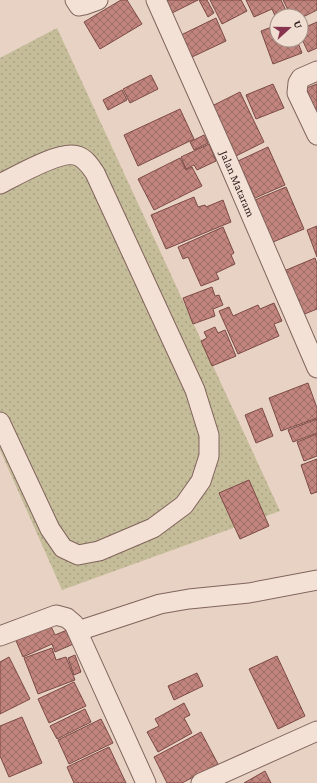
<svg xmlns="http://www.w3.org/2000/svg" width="317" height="783" font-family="'Crimson Pro',serif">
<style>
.park{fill:url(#park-dots)}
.building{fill:url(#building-cross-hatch);stroke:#7c4a45}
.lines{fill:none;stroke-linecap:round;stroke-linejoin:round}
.street-casing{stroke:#80645c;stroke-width:21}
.street{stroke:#f4e1d6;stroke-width:19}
.labels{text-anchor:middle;stroke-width:4;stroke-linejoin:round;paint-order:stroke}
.street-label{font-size:12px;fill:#32221f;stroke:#f0ded2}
</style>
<defs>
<pattern id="park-dots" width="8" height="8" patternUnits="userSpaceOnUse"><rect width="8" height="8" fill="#c5bc99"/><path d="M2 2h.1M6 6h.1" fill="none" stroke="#aaa183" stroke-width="1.8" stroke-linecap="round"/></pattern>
<pattern id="building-cross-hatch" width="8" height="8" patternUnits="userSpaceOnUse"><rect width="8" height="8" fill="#c2857e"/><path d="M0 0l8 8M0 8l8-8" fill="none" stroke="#9e6c67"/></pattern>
</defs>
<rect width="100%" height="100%" fill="#e8d2c4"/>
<path class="park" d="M 57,28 L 280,511 L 62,590 L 0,450 L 0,58 Z"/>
<path class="building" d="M 121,0 L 127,0 L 142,24 L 100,49 L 84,22 Z
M 166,0 L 198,0 L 172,13 Z
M 199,0 L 207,0 L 214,13 L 208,17 Z
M 210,0 L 241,0 L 247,11 L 222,24 Z
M 246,0 L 281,0 L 287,13 L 281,16 L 277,16 L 276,18 L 272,9 L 254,17 Z
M 283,0 L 317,0 L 317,10 L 301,18 L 301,16 L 291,16 Z
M 216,18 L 226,41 L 192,57 L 181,35 Z
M 317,22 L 317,48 L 308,52 L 301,37 L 301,29 Z
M 277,25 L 277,40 L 297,40 L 302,53 L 273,64 L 261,31 Z
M 151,75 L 158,89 L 130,103 L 123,89 Z
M 273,84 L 284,108 L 256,119 L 246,95 Z
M 317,84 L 317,115 L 304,89 Z
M 122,90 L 127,100 L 108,110 L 103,100 Z
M 240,92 L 264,142 L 234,157 L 210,107 Z
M 180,109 L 194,139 L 138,166 L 124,135 Z
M 204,135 L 208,143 L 194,150 L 190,142 Z
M 209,144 L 216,161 L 197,170 L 194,165 L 186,169 L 181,157 Z
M 268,147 L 285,185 L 255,198 L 238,161 Z
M 180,158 L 186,170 L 192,167 L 202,186 L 154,210 L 138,179 Z
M 286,187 L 304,229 L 273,242 L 255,200 Z
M 194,197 L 198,207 L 205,205 L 206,207 L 223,200 L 231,222 L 166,249 L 151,215 Z
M 317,226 L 317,257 L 307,230 Z
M 223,227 L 234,253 L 231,255 L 235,264 L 216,273 L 219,279 L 201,286 L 188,257 L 183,259 L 178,247 Z
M 315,258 L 317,264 L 317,309 L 302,315 L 284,271 Z
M 212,287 L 215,296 L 219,295 L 223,305 L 213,309 L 215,316 L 193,324 L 183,298 Z
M 274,303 L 282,321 L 274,324 L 279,336 L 238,354 L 219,311 L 229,307 L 233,316 L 258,305 L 260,309 Z
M 215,327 L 218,333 L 225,330 L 236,356 L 212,366 L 201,341 L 207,338 L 204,332 Z
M 308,383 L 317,408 L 317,418 L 281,431 L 269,398 Z
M 262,408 L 273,436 L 256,443 L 245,415 Z
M 317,419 L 317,433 L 293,442 L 288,430 Z
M 317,434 L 317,456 L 304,461 L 297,442 Z
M 317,459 L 317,492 L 311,494 L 301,465 Z
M 249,480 L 269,526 L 240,539 L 219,493 Z
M 49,622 L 55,635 L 72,628 L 78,642 L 55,652 L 52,644 L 23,657 L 14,636 Z
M 52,648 L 56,660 L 66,657 L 75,680 L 38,694 L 24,658 Z
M 75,655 L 81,672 L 74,675 L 68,658 Z
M 277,656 L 305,716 L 278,729 L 249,669 Z
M 9,657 L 30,699 L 0,714 L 0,662 Z
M 197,673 L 203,686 L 174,700 L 168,686 Z
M 74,682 L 86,706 L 49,723 L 38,699 Z
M 184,703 L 190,715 L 184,718 L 192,733 L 158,752 L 147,732 L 159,726 L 155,719 Z
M 85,709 L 91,722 L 57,739 L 50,726 Z
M 22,717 L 42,763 L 9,777 L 0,756 L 0,726 Z
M 101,719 L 113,743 L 69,764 L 58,740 Z
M 201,732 L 218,764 L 182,783 L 167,783 L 154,757 Z
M 109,747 L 126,783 L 74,783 L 67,767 Z
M 265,771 L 271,783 L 244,783 Z"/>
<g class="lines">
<g class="street-casing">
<g id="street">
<path d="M 75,0 L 79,6 L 84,5 L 98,0"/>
<path id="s1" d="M 156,0 L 226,157 L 317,368"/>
<path d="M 317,71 L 301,78 L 298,83 L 297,93 L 317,135"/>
<path d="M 0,184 C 16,176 62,149 78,156 C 86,159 90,166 95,173 L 195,390 L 209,435 L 209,456 L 201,481 L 184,505 L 153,528 L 99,551 L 78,555 L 63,548 L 50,529 L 0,422"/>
<path d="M 78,631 L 160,604 L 189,599 L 249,593 L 317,580"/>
<path d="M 0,636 L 56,615 L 67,618 L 74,624 L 146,783"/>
<path d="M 201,783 L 317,731"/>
</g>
</g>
<use href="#street" class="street"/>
</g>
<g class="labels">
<g class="street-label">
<text dy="4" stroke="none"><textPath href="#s1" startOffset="201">Jalan Mataram</textPath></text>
</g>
</g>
<g transform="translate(289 28) rotate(69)"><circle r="19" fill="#f0ded2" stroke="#a4938a"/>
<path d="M0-3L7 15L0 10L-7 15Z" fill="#88344e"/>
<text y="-6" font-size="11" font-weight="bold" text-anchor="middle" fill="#32221f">U</text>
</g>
</svg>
